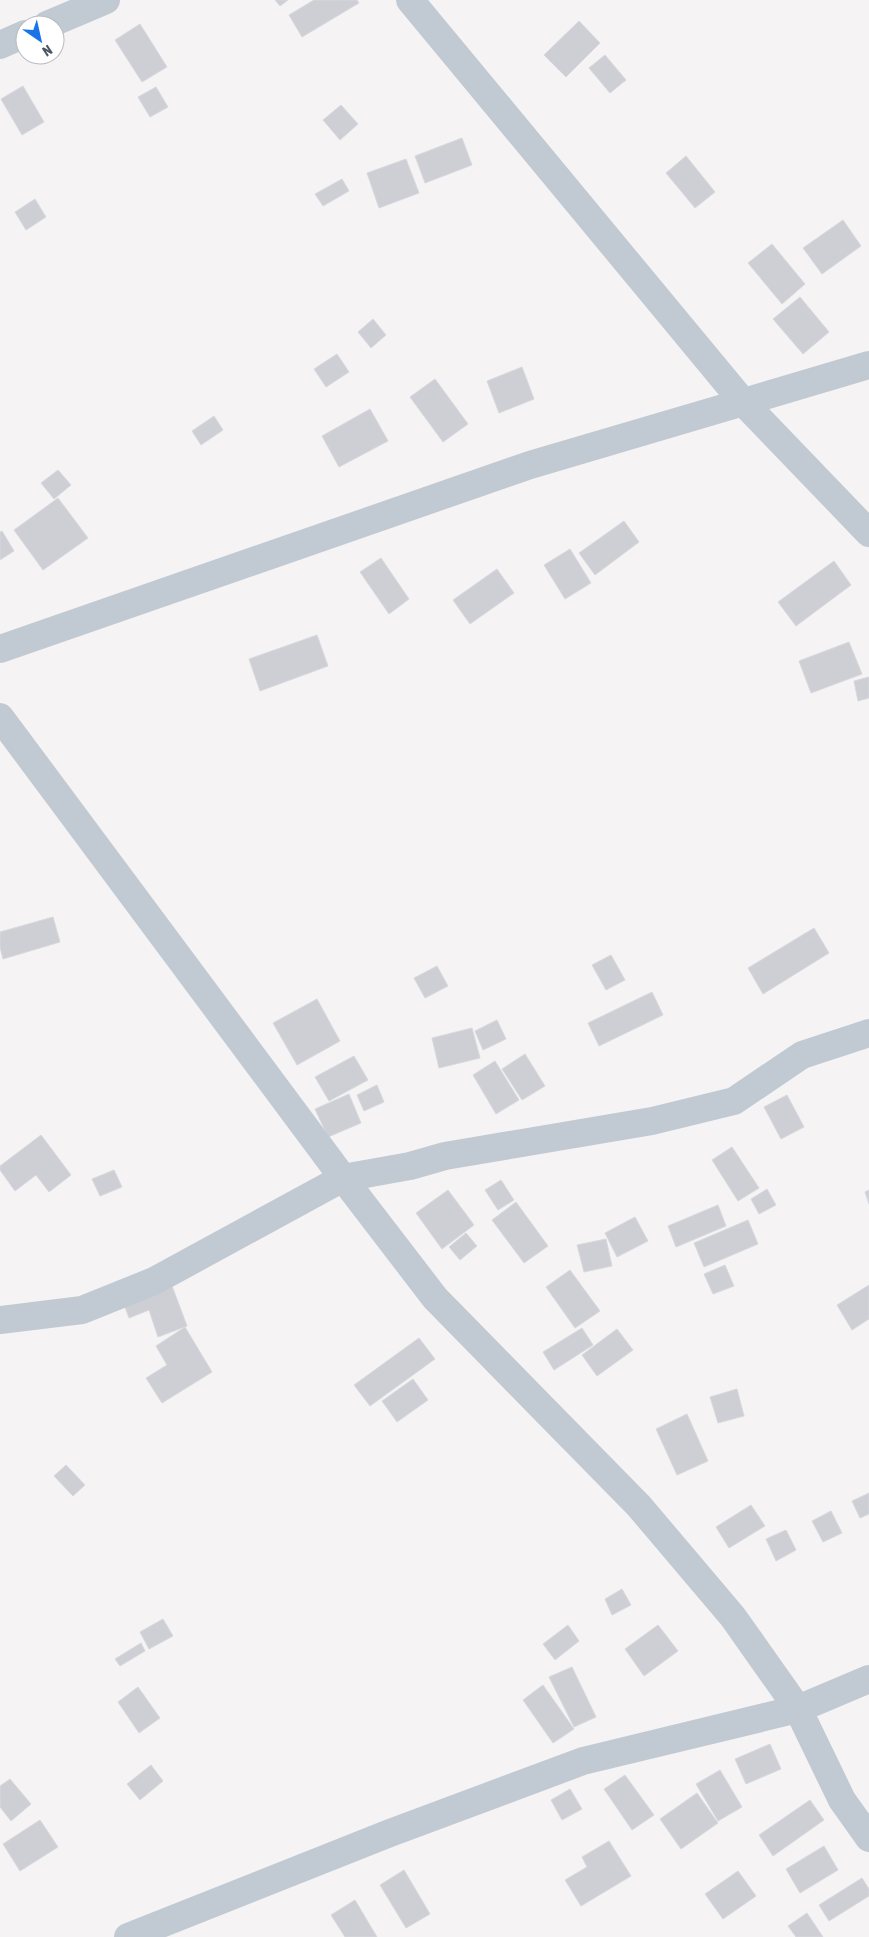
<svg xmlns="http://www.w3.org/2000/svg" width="869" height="1937" font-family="'Asap Condensed',sans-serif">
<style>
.building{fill:#cdcfd5;stroke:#d7d9de}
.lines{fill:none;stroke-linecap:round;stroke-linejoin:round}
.minor{stroke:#c1cad2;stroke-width:28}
</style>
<rect width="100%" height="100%" fill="#f5f3f3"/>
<path class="building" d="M 275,0 L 288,0 L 280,6 Z
M 314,0 L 357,0 L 359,3 L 302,37 L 289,15 Z
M 579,21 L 600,43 L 566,77 L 544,55 Z
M 140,24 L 167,67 L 142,82 L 115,40 Z
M 605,55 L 626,80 L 610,93 L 589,68 Z
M 23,86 L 44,122 L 22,135 L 1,99 Z
M 156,87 L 168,107 L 150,117 L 138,97 Z
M 341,105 L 358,124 L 340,140 L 323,120 Z
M 462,138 L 472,165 L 425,183 L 415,156 Z
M 686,156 L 715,192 L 695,208 L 666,173 Z
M 406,159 L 419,193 L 379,208 L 367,173 Z
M 342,179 L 349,191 L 323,206 L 315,194 Z
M 35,199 L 46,217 L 26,230 L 15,212 Z
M 843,220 L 861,246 L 822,274 L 803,248 Z
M 772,244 L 805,284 L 782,304 L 748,263 Z
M 800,297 L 829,332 L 803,354 L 773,319 Z
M 373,319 L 386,335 L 371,348 L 358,332 Z
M 337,354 L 349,372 L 326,387 L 314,369 Z
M 522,367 L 534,399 L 499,413 L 487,381 Z
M 435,379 L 468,424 L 443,442 L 410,397 Z
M 370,409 L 388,441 L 339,467 L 322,436 Z
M 214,416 L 223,430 L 201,445 L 192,431 Z
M 58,470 L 71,485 L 54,499 L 41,483 Z
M 58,498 L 88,538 L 43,570 L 14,530 Z
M 624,521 L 639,542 L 595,575 L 579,553 Z
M 2,531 L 14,551 L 0,560 L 0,532 Z
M 570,549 L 591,583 L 565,599 L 544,565 Z
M 381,558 L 409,599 L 389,614 L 360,572 Z
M 834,561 L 851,585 L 796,626 L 778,602 Z
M 497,569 L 514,593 L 470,624 L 453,600 Z
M 317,635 L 328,666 L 260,691 L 249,659 Z
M 849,642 L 862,674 L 811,693 L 799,661 Z
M 869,677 L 869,698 L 858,701 L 854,681 Z
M 53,917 L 60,942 L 3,959 L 0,947 L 0,932 Z
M 814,928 L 829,953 L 763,994 L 748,968 Z
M 611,955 L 625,980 L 606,990 L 592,965 Z
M 437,966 L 448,986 L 425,998 L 414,978 Z
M 652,992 L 663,1015 L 599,1046 L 588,1023 Z
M 317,999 L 340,1041 L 297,1065 L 273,1023 Z
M 497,1020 L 506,1039 L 483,1050 L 475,1031 Z
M 472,1028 L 480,1058 L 439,1068 L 432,1038 Z
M 525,1054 L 545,1086 L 522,1100 L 502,1069 Z
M 354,1056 L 368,1080 L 329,1101 L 315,1077 Z
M 495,1061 L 519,1100 L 496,1114 L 473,1075 Z
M 377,1085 L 384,1102 L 364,1111 L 357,1095 Z
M 349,1094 L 361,1123 L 328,1137 L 315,1109 Z
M 787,1095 L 804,1127 L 781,1139 L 764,1107 Z
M 41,1135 L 71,1175 L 49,1192 L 36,1175 L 15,1191 L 0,1170 L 0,1166 Z
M 732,1147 L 759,1188 L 738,1201 L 712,1160 Z
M 114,1170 L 122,1187 L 100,1196 L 92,1179 Z
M 501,1180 L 514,1200 L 498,1210 L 485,1190 Z
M 767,1189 L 776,1205 L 759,1214 L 751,1199 Z
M 448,1190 L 474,1225 L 442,1249 L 416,1213 Z
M 869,1190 L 869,1204 L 865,1192 Z
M 516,1202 L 548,1246 L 524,1263 L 492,1220 Z
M 718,1205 L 726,1226 L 676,1247 L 668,1226 Z
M 635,1217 L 648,1241 L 617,1257 L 605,1233 Z
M 748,1220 L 758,1244 L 704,1267 L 694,1243 Z
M 466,1233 L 477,1246 L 460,1260 L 449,1247 Z
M 606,1239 L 612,1266 L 584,1272 L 577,1245 Z
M 725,1265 L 734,1286 L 713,1294 L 704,1274 Z
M 570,1270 L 600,1311 L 575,1328 L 546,1287 Z
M 169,1278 L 187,1326 L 158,1337 L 149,1310 L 129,1318 L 121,1296 Z
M 869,1285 L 869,1319 L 852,1330 L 837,1305 Z
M 185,1327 L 212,1372 L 162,1403 L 146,1378 L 167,1365 L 156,1346 Z
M 582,1328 L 593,1345 L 554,1370 L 543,1352 Z
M 617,1329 L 633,1350 L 597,1376 L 582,1355 Z
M 419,1338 L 435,1359 L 370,1406 L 354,1385 Z
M 413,1379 L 428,1400 L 397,1422 L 382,1401 Z
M 737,1389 L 744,1416 L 718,1423 L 710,1397 Z
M 687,1414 L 708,1461 L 677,1475 L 656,1429 Z
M 66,1465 L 85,1485 L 73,1496 L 54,1476 Z
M 869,1493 L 869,1514 L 860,1518 L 852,1501 Z
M 751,1505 L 765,1526 L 729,1548 L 716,1527 Z
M 831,1511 L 842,1533 L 823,1542 L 812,1521 Z
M 786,1530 L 796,1550 L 776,1561 L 766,1539 Z
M 622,1589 L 631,1605 L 612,1615 L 605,1599 Z
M 163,1619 L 173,1636 L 149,1649 L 140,1632 Z
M 568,1625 L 579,1641 L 555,1660 L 543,1644 Z
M 658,1625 L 678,1651 L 644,1676 L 625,1649 Z
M 141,1643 L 145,1651 L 120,1666 L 115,1659 Z
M 572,1667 L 596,1717 L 574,1727 L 549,1677 Z
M 543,1685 L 574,1729 L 553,1743 L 523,1700 Z
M 138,1687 L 160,1718 L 139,1733 L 118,1702 Z
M 770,1744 L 781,1769 L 746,1784 L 735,1759 Z
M 151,1765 L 163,1781 L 140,1800 L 127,1784 Z
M 720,1770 L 742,1807 L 718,1821 L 696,1784 Z
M 625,1775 L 654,1815 L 632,1830 L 604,1789 Z
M 10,1779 L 31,1804 L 11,1821 L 0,1807 L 0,1786 Z
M 570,1789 L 582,1809 L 562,1820 L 551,1800 Z
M 697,1793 L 718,1823 L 681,1849 L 660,1819 Z
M 810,1800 L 824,1820 L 773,1856 L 759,1835 Z
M 40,1820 L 58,1847 L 20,1871 L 3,1844 Z
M 609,1841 L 631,1876 L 581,1906 L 565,1880 L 587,1867 L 582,1857 Z
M 824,1846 L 838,1870 L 800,1893 L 786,1869 Z
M 404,1870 L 430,1914 L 406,1928 L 380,1885 Z
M 738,1871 L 756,1896 L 723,1919 L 705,1894 Z
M 862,1878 L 869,1889 L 869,1896 L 829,1921 L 819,1905 Z
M 355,1900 L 377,1937 L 345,1937 L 331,1915 Z
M 807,1913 L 823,1937 L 796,1937 L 788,1926 Z"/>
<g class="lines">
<path class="minor" d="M 410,0 L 743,402 L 869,533
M 47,25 L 106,0
M 0,45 L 25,34
M 0,649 L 530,465 L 869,365
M 0,717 L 343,1178 L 435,1298 L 639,1506 L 733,1617 L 798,1709 L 842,1800 L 869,1838
M 0,1320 L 82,1310 L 154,1281 L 343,1178 L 410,1166 L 445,1156 L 652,1121 L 734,1101 L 802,1055 L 869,1033
M 128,1937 L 390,1833 L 583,1761 L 798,1709 L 869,1679"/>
</g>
<g transform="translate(40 40) rotate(146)"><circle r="24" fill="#ffffff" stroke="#b7bbc0"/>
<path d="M0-4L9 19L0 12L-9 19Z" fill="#1a73e8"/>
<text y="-8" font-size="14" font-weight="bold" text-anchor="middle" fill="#4a5661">N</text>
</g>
</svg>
